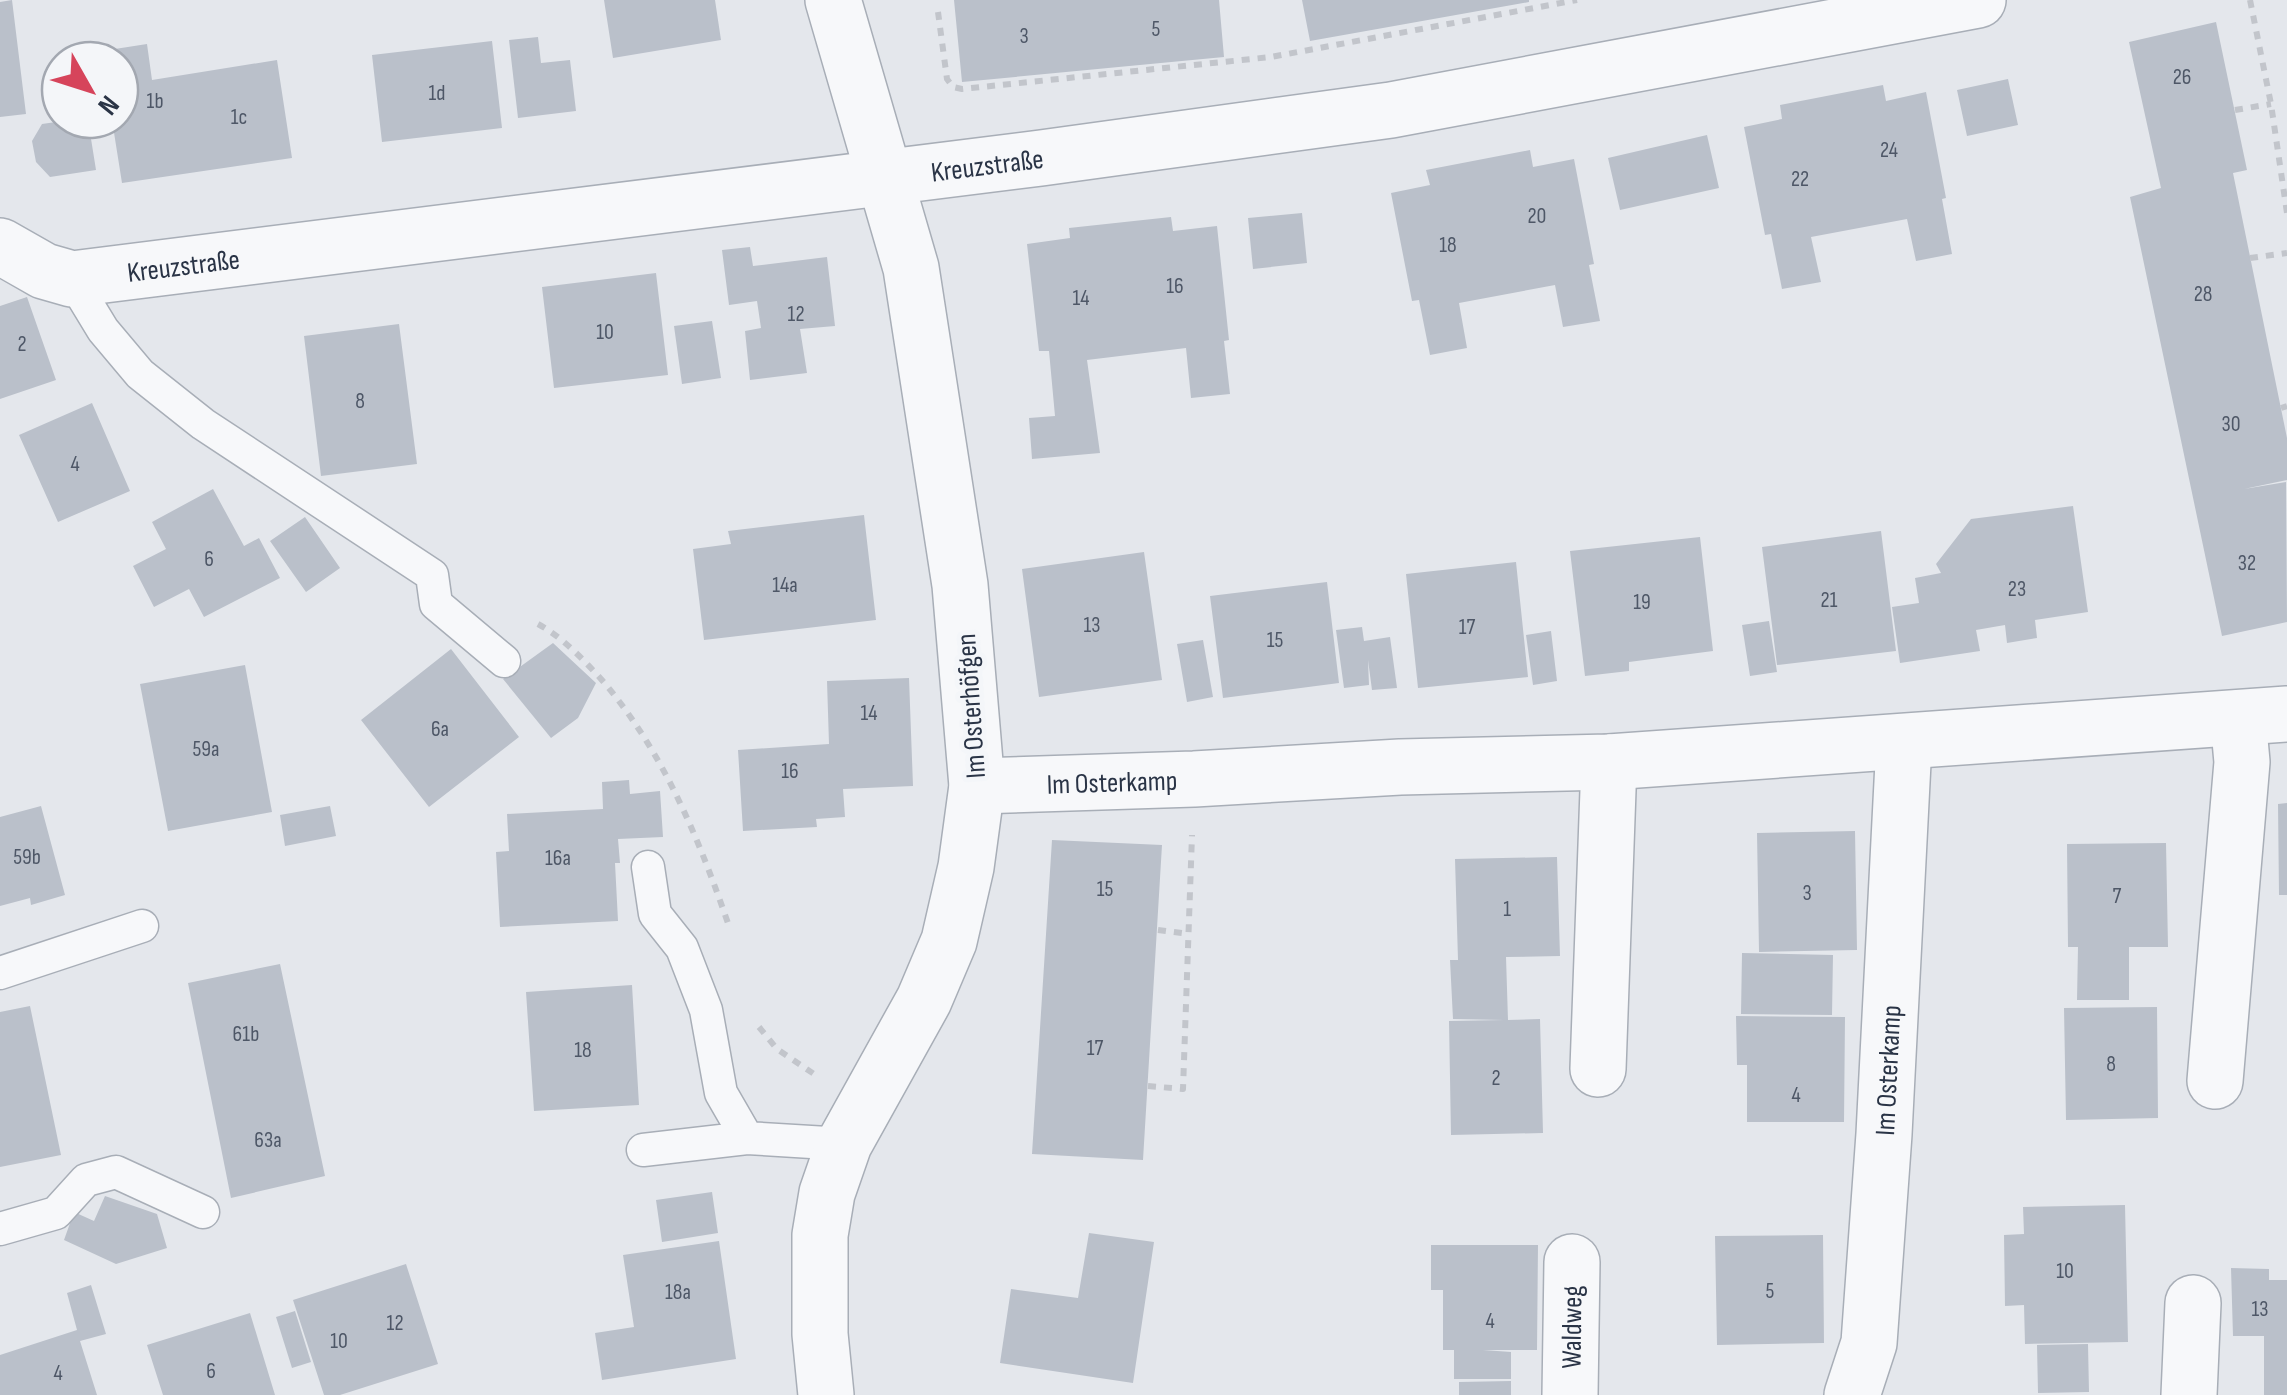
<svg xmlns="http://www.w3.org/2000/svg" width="2287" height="1395" font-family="'Sofia Sans Condensed',sans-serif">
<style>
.building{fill:#bac0ca}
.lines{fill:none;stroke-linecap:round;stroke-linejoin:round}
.lane-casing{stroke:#a8aeb7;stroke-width:35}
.street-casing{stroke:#a8aeb7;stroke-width:58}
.path{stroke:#c2c5cb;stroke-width:6;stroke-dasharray:8 8;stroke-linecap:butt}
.lane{stroke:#f7f8fa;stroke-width:32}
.street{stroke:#f7f8fa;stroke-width:55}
.labels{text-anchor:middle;stroke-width:10;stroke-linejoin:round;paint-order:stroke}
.number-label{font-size:22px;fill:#4e5767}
.street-label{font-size:28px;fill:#2a3446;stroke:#f4f6f9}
</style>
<rect width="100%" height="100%" fill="#e4e7ec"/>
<path class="building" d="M 12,0 L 26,114 L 0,117 L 0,2 Z
M 604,0 L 715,0 L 721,40 L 613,58 Z
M 954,0 L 1219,0 L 1224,57 L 962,82 Z
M 1302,0 L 1529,0 L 1529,2 L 1310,41 Z
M 2216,22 L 2247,170 L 2233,173 L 2287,438 L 2287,480 L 2244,489 L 2286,482 L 2287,622 L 2222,636 L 2130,197 L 2161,188 L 2129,42 Z
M 538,37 L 541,63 L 570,60 L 576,111 L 518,118 L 509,40 Z
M 492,41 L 502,128 L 382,142 L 372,55 Z
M 147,44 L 152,80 L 277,60 L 292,158 L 122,183 L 112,120 L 120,120 L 120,60 L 104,60 L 102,51 Z
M 2008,79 L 2018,125 L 1967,136 L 1957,90 Z
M 1883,85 L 1886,101 L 1926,92 L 1946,198 L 1942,199 L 1952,254 L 1916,261 L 1907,219 L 1811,237 L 1821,282 L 1782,289 L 1771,234 L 1765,235 L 1744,127 L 1782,119 L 1780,105 Z
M 70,120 L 88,120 L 96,170 L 50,177 L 36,162 L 32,141 L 42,124 Z
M 1707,135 L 1719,188 L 1620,210 L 1608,158 Z
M 1530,150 L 1533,167 L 1574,159 L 1594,264 L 1589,265 L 1600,321 L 1563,327 L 1555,285 L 1459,303 L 1467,348 L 1430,355 L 1419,300 L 1412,301 L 1391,193 L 1430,185 L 1426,170 Z
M 1302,213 L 1307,263 L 1253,269 L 1248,218 Z
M 1171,217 L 1173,231 L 1217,226 L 1229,340 L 1224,341 L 1230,394 L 1191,398 L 1186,348 L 1087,360 L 1100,453 L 1032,459 L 1029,418 L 1055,416 L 1049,351 L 1039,351 L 1027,244 L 1070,238 L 1069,228 Z
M 750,247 L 753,266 L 827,257 L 835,326 L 800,329 L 807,373 L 750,380 L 745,331 L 761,328 L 757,301 L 729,305 L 722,250 Z
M 656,273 L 668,375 L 554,388 L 542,287 Z
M 27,297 L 56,380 L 0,399 L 0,306 Z
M 712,321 L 721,378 L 682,384 L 674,326 Z
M 399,324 L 417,464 L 321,476 L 304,336 Z
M 92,403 L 130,491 L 58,522 L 19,435 Z
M 213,489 L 244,546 L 259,538 L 280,578 L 204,617 L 189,589 L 154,607 L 133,566 L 166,549 L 152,522 Z
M 2073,506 L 2088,612 L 2035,620 L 2037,638 L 2007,643 L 2005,625 L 1976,630 L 1980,651 L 1900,663 L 1892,607 L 1919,603 L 1915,578 L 1941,573 L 1936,564 L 1971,519 Z
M 864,515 L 876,620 L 704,640 L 693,549 L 731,544 L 728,531 Z
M 305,517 L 340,568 L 306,592 L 270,541 Z
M 1881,531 L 1896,651 L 1777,665 L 1762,547 Z
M 1700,537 L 1713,651 L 1629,662 L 1629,671 L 1585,676 L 1570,551 Z
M 1144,552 L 1162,680 L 1039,697 L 1022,569 Z
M 1516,562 L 1528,677 L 1418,688 L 1406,574 Z
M 1327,582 L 1339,683 L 1223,698 L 1210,596 Z
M 1769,621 L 1777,672 L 1750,676 L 1742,625 Z
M 1362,627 L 1364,641 L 1390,637 L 1397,688 L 1372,690 L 1368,660 L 1369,685 L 1344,688 L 1336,630 Z
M 1551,631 L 1557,681 L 1533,685 L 1526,635 Z
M 1203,640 L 1213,697 L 1187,702 L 1177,644 Z
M 553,643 L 596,683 L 578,718 L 551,738 L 503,679 Z
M 451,649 L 519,737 L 429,807 L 361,720 Z
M 245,665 L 272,812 L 168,831 L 140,684 Z
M 909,678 L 913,786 L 843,789 L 845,817 L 816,819 L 817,827 L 743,831 L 738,750 L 829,744 L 827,681 Z
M 629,780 L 630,794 L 660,791 L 663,837 L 618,839 L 620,863 L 615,863 L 618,921 L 500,927 L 496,852 L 509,851 L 507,814 L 603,809 L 602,782 Z
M 2287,803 L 2287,895 L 2279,895 L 2278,804 Z
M 41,806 L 65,895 L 31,905 L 30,898 L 0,906 L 0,817 Z
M 330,806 L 336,836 L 285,846 L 280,815 Z
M 1855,831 L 1857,950 L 1759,952 L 1757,833 Z
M 1052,840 L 1162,845 L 1143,1160 L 1032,1154 Z
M 2166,843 L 2168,947 L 2129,947 L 2129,1000 L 2077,1000 L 2078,947 L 2068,947 L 2067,844 Z
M 1557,857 L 1560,956 L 1506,957 L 1508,1020 L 1540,1019 L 1543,1133 L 1451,1135 L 1449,1021 L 1504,1020 L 1453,1019 L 1450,960 L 1458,960 L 1455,859 Z
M 1742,953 L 1833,955 L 1832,1015 L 1741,1014 Z
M 280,964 L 325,1176 L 231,1198 L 188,983 Z
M 632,985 L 639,1105 L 534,1111 L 526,992 Z
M 30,1006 L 61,1155 L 0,1167 L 0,1012 Z
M 2157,1007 L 2158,1118 L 2066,1120 L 2064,1008 Z
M 1736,1016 L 1845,1017 L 1844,1122 L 1747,1122 L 1747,1065 L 1737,1065 Z
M 712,1192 L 718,1233 L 662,1242 L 656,1200 Z
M 105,1196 L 157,1214 L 167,1248 L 116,1264 L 64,1240 L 74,1212 L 94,1221 Z
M 2125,1205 L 2128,1342 L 2025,1344 L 2024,1305 L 2005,1306 L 2004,1235 L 2024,1234 L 2023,1207 Z
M 1089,1233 L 1154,1242 L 1133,1383 L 1000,1363 L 1011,1289 L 1078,1298 Z
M 1823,1235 L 1824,1343 L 1717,1345 L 1715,1236 Z
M 719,1241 L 736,1359 L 602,1380 L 595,1333 L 634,1327 L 623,1255 Z
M 1431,1245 L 1538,1245 L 1537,1350 L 1483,1350 L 1511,1352 L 1511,1379 L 1454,1379 L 1454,1350 L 1443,1350 L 1443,1290 L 1431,1290 Z
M 406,1264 L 438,1364 L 340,1395 L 324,1395 L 293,1300 Z
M 2231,1268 L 2269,1269 L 2269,1280 L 2287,1280 L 2287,1395 L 2264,1395 L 2264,1336 L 2233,1336 Z
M 91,1285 L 106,1334 L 80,1341 L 97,1395 L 0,1395 L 0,1355 L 77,1330 L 67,1293 Z
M 295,1311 L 311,1362 L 292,1368 L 276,1317 Z
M 250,1313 L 275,1395 L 163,1395 L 147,1345 Z
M 2088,1344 L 2089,1392 L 2038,1393 L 2037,1345 Z
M 1511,1381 L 1511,1395 L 1459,1395 L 1459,1382 Z"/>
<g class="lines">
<g class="lane-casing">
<path id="lane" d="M 72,279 L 103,330 L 140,374 L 203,424 L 432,575 L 436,604 L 504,661
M 648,867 L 655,914 L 682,948 L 706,1010 L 721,1093 L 747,1138
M 0,973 L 142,926
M 643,1150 L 747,1138 L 844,1144
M 0,1229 L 56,1213 L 86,1180 L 116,1172 L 203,1212"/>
</g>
<g class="street-casing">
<g id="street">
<path id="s1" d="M 0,246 L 44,271 L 72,279 L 1041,158 L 1391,110 L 1978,0"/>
<path id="s2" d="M 977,786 L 1194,779 L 1400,767 L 1609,762 L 2287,714"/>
<path d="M 1598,1069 L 1609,762"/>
<path d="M 2215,1081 L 2242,762 L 2238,718"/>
<path d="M 826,1395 L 820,1334 L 820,1235 L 827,1193 L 844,1144 L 924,1000 L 949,941 L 966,867 L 977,786 L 960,585 L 911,268 L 833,0"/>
<path id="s3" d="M 1570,1395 L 1572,1262"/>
<path id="s4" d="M 1852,1395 L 1869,1343 L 1884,1134 L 1904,743"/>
<path d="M 2189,1395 L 2193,1303"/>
</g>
</g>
<path class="path" d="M 2250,0 L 2271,104 L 2287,213
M 938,12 L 947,79 L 953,87 L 962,89 L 1271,57 L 1577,0
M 2235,110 L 2271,104
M 2250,258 L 2287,253
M 2281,408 L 2287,406
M 538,624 C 562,637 583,659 601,679 C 664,752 699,839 730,929
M 1158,930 L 1189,934
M 759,1027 L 777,1049 L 817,1076
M 1148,1086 L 1183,1089 L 1192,835"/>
<use href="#lane" class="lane"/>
<use href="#street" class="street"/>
</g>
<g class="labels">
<g class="number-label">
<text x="1156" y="36">5</text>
<text x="1024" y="43">3</text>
<text x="2182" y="84">26</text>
<text x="437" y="100">1d</text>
<text x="155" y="108">1b</text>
<text x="239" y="124">1c</text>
<text x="1889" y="157">24</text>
<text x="1800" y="186">22</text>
<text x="1537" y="223">20</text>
<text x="1448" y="252">18</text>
<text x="1175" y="293">16</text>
<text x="2203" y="301">28</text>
<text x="1081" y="305">14</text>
<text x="796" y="321">12</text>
<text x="605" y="339">10</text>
<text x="22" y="351">2</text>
<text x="360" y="408">8</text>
<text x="2231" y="431">30</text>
<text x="75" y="471">4</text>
<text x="209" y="566">6</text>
<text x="2247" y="570">32</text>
<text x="785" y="592">14a</text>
<text x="2017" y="596">23</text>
<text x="1829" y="607">21</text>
<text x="1642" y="609">19</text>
<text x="1092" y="632">13</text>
<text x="1467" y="634">17</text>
<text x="1275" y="647">15</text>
<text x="869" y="720">14</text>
<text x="440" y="736">6a</text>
<text x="206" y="756">59a</text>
<text x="790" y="778">16</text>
<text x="27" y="864">59b</text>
<text x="558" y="865">16a</text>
<text x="1105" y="896">15</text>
<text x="1807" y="900">3</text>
<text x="2117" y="903">7</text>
<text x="1507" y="916">1</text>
<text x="246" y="1041">61b</text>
<text x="1095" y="1055">17</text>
<text x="583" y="1057">18</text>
<text x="2111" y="1071">8</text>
<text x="1496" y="1085">2</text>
<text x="1796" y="1102">4</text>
<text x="268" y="1147">63a</text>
<text x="2065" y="1278">10</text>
<text x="1770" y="1298">5</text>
<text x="678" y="1299">18a</text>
<text x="2260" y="1316">13</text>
<text x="1490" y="1328">4</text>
<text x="395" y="1330">12</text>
<text x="339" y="1348">10</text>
<text x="211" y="1378">6</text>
<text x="58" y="1380">4</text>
</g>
<g class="street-label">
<text dy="10" stroke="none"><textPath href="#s1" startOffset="1002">Kreuzstraße</textPath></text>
<text dy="10" stroke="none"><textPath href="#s1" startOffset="192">Kreuzstraße</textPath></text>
<text transform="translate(970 706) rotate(-94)" y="10">Im Osterhöfgen</text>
<text dy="10" stroke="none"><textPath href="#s2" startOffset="135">Im Osterkamp</textPath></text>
<text dy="10" stroke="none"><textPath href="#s4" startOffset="328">Im Osterkamp</textPath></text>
<text dy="10" stroke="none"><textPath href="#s3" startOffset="68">Waldweg</textPath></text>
</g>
</g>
<g transform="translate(90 90) rotate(129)"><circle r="48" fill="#f4f6f9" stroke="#a3a8b1" stroke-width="2.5"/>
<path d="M0-8L18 38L0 25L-18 38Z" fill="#d6445b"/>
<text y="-15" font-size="28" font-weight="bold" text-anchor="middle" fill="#2a3446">N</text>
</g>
</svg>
